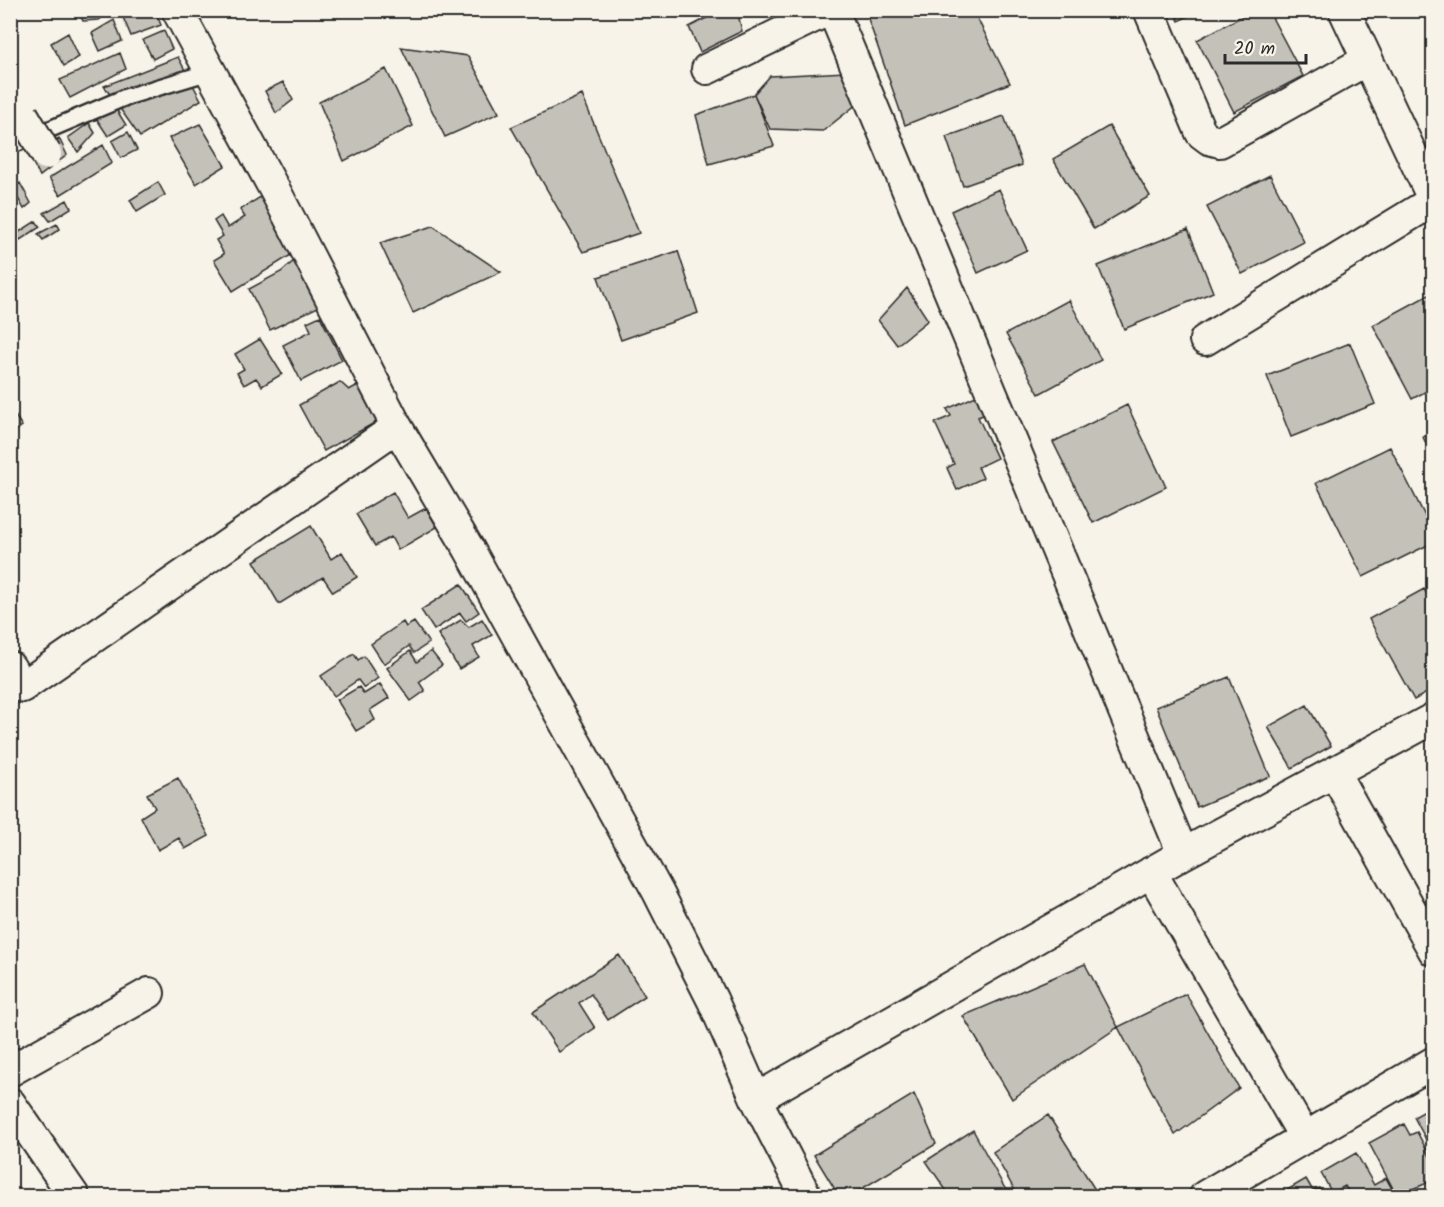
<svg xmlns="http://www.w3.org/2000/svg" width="1444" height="1207" font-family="Kalam,sans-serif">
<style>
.building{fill:#c4c1b9;stroke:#2b2b2b;stroke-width:1.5}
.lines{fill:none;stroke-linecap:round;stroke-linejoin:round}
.lane-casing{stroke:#2b2b2b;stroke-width:20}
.street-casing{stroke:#2b2b2b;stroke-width:34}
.lane{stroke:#f7f3e8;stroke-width:15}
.street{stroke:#f7f3e8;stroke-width:30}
.street-bridge-casing{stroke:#2b2b2b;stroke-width:34;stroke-linecap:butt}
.street-bridge{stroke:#f7f3e8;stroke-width:30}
</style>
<rect width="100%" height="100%" fill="#f7f3e8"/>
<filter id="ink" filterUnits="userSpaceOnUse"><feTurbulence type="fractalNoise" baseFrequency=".0167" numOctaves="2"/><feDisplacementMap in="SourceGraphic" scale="12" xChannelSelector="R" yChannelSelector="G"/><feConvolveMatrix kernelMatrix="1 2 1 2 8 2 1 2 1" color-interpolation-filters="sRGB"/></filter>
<g filter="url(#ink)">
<path class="building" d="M 78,10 L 112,10 L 99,20 L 83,21 Z
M 131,10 L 155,10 L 161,25 L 131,36 L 122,15 Z
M 722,10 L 737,10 L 742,31 L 700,52 L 689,27 Z
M 865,10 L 973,10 L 1010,83 L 905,125 Z
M 1174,10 L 1199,10 L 1179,21 Z
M 1254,10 L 1268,10 L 1303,76 L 1234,112 L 1197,40 Z
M 114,20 L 122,41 L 100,51 L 92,33 Z
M 164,31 L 172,49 L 153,59 L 143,40 Z
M 68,33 L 79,57 L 64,66 L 51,43 Z
M 401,47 L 468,56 L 499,113 L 445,137 Z
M 120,53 L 126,69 L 70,98 L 60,80 Z
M 178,57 L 201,100 L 140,137 L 104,86 Z
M 386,69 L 413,126 L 344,161 L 319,102 Z
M 846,72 L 857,104 L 823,131 L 770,129 L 754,94 L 770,76 Z
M 283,82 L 293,100 L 276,113 L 265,91 Z
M 754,94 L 774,146 L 709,164 L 696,115 Z
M 582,95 L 639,233 L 583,252 L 511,127 Z
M 116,109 L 126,125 L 108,136 L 96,118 Z
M 1004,116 L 1022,165 L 963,186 L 946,137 Z
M 89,123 L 95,133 L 78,152 L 68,138 Z
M 200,124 L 225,166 L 196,184 L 169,138 Z
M 1109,126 L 1150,196 L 1094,229 L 1053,159 Z
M 128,132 L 137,150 L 121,158 L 112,141 Z
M 59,138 L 67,155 L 40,176 L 29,156 Z
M 103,145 L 112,163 L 60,195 L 49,178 Z
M 1270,175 L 1304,242 L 1242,274 L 1207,207 Z
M 158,182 L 165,195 L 137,212 L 130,200 Z
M 20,183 L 31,203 L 24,209 L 13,189 Z
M 999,189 L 1027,250 L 978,273 L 951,211 Z
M 265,194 L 299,250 L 233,291 L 214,260 L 224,254 L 216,240 L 223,236 L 214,221 L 221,216 L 228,228 L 245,217 L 240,210 Z
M 67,200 L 71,208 L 50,221 L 44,213 Z
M 36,221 L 40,227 L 20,240 L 16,234 Z
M 57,224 L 60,229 L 43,240 L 38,234 Z
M 433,226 L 501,272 L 413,313 L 380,243 Z
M 1188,229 L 1213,292 L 1124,329 L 1098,266 Z
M 678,251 L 698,313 L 621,340 L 598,277 Z
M 295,260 L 318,307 L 270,330 L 249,289 L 281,272 Z
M 907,288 L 928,320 L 897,345 L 878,320 Z
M 1434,292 L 1434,387 L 1412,399 L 1373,325 Z
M 1069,300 L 1101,360 L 1039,394 L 1006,334 Z
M 320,316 L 342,360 L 301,381 L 283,345 L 311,331 L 307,322 Z
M 260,339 L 282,374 L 262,386 L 256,378 L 244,385 L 237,373 L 244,369 L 235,354 Z
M 1350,343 L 1375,404 L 1291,437 L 1267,376 Z
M 340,382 L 349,390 L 358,385 L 378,421 L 324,451 L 299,405 Z
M 980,394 L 988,413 L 978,417 L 997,458 L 978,467 L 983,478 L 957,490 L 947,468 L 954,464 L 935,423 L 951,416 L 947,409 Z
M 1127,405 L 1166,487 L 1093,523 L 1053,442 Z
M 10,408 L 22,426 L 10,435 Z
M 1434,432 L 1434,460 L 1423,437 Z
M 1390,447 L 1434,534 L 1434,542 L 1363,577 L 1316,483 Z
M 393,492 L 408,518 L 426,508 L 437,527 L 398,550 L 391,537 L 375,546 L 356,514 Z
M 311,526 L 331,559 L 342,552 L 357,577 L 333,592 L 323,577 L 279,604 L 254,561 Z
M 461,584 L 479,612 L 466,621 L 460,613 L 434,630 L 421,610 Z
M 1424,589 L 1434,606 L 1434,689 L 1414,700 L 1369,619 Z
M 482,619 L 492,635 L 473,646 L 479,657 L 459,669 L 438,634 L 461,620 L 469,627 Z
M 403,622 L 406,627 L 414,622 L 429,643 L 414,653 L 409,646 L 384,664 L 371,644 Z
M 410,651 L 417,662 L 431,651 L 442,665 L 419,682 L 425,691 L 411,701 L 387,668 Z
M 354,654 L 358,660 L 364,656 L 378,678 L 364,688 L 358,680 L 334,696 L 321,676 Z
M 1229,677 L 1270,776 L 1197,807 L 1156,707 Z
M 380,684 L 389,698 L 370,710 L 375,720 L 356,731 L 337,700 L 359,687 L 364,694 Z
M 1307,705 L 1331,746 L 1292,768 L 1268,727 Z
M 178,778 L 209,836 L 185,849 L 179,838 L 158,850 L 141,817 L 155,808 L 147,794 Z
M 619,955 L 645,996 L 608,1020 L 591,994 L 579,1003 L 595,1028 L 559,1052 L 533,1012 Z
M 1085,964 L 1118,1027 L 1012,1099 L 963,1016 Z
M 1186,994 L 1239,1088 L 1175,1135 L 1118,1027 Z
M 914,1094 L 936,1144 L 850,1196 L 839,1196 L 814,1155 Z
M 1434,1106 L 1434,1147 L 1431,1149 L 1414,1117 Z
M 1048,1115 L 1099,1196 L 1018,1196 L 993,1152 Z
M 1404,1124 L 1410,1135 L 1417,1132 L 1434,1164 L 1434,1180 L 1397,1196 L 1369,1143 Z
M 973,1130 L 1009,1196 L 950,1196 L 926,1161 Z
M 1356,1153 L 1374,1185 L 1386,1178 L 1396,1196 L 1351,1196 L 1345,1186 L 1332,1193 L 1321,1173 Z
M 1306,1179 L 1313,1191 L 1319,1188 L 1324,1196 L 1277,1196 Z"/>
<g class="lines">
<g class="lane-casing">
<path id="lane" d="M 10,146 L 126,97 L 209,72"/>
</g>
<g class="street-casing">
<path id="street" d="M 177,10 L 278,196 L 397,427 L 469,549 L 658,892 L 713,1001 L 756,1099 L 806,1196
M 1149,10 L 1201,133 L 1209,139 L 1220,142 L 1367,60
M 1344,10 L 1434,201
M 707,69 L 820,14 L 830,14 L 836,18 L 1183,854
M 1205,340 L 1433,201
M 10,667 L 22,687 L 397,427
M 1335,774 L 1434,951
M 1151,872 L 1305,1138
M 10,1071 L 149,993
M 756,1099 L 1183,854 L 1434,718
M 10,1103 L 74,1196
M 1205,1196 L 1434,1062"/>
</g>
<use href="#lane" class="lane"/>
<use href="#street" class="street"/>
<g class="street-bridge-casing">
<path id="street-bridge" d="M 23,115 L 46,154"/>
</g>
<use href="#street-bridge" class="street-bridge"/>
</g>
</g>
<rect width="1444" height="1207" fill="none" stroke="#f7f3e8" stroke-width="36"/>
<rect x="18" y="18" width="1408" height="1171" fill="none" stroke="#2b2b2b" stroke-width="2" filter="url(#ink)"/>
<path d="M1225 54v9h81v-9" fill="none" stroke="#2b2b2b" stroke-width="3"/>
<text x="1234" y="54" font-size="18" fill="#2b2b2b" stroke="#f7f3e8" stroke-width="4.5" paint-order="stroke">20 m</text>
</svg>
